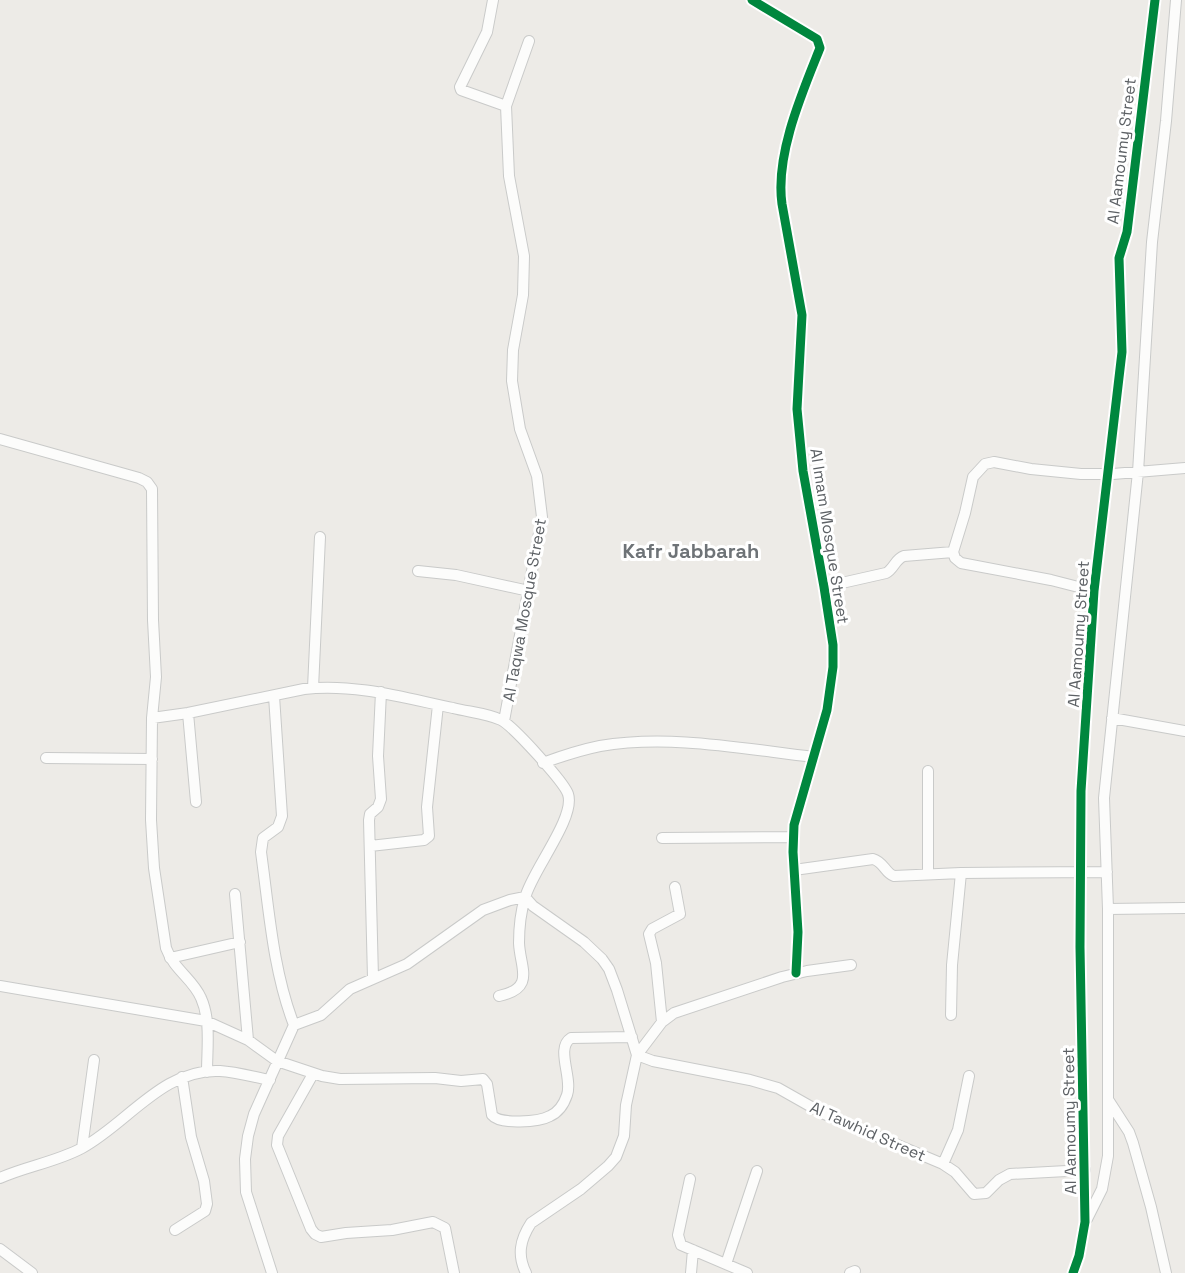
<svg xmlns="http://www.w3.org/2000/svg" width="1185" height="1273" font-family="'Space Grotesk',sans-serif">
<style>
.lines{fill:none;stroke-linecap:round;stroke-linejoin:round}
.street-casing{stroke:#c9cac9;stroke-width:12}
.street{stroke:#fcfcfb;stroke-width:10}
.cycleway-casing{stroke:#fff;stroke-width:13}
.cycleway{stroke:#00873e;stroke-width:9}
.labels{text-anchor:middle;stroke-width:6;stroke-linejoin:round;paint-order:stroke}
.street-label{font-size:16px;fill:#5d6165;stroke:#fff}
.quarter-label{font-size:20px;font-weight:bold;fill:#6e7377;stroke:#fff}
</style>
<rect width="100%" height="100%" fill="#edebe7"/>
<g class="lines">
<g class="street-casing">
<path id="street" d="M 493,0 L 487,32 L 460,87 L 461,90 L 506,106
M 752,0 L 817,39 L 820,48 C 802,93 775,155 782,204 L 802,315 L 797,409 L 803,471 L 824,587 L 833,645 L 833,667 L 827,710 L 794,825 L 793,852 L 798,932 L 796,973
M 0,439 L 139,478 L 147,482 L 152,489 L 153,620 L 156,677 L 152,718 L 151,820 L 154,868 L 166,948 C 174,970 193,979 201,998 C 211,1020 207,1049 207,1072
M 953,552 L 955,558 L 961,563 L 1051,580 L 1094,591
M 418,571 L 456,575 L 529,591
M 824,587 L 886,573 C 894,569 895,559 904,556 L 953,552 L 965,513 L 973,477 L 985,464 L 994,462 L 1031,469 L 1081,474 L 1113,474 L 1185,468
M 313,688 L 320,537
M 188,713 L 196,802
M 152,718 L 188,713 L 304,689 C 354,683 405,698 453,708 C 468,712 487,713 501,720 C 513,726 564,782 568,794 C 576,818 531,872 525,898 C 521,911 519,929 519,943 C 520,968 536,988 499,996
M 1112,718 L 1185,731
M 504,721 L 542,517 L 537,476 L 520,429 L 512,381 L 513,350 L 523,295 L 524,256 L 509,176 L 506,106 L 529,41
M 46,758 L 152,759
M 543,763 C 562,756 580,750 600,746 C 670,734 744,749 814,757
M 662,838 L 792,837
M 370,846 L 424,840 L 429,836 L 427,807 L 438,705
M 794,870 L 873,859 C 884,862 885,873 894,876 L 961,873 L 1107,872
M 928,874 L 928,771
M 235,894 L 248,1040
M 525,897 L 533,906 L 584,942 L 602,959 L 609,969 L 617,990 L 637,1055 L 626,1105 L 624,1136 L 616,1157 L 608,1166 L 581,1189 L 531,1223 C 520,1240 517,1255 526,1273
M 1108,909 L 1185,908
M 170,958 L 240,942
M 851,965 L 807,971 L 782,977 L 674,1013 L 662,1022 L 637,1055 L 653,1061 L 750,1080 L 778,1088 L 824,1114 L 943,1164 L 955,1172 L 974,1194 L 986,1193 L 999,1180 L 1010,1174 L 1085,1170
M 373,978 L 369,820 L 370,814 L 378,807 L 381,799 L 378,756 L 381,692
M 0,986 L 206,1021 L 248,1040 L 277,1061 L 322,1076 L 340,1079 L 435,1078 L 461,1081 L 483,1079 L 487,1084 L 492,1115 C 500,1125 539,1122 550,1116 C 559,1112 564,1104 567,1095 C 573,1078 555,1048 571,1038 L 632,1037
M 951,1015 L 952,965 L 961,873
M 662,1022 L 656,963 L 649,934 L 652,929 L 680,914 L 675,887
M 294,1025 L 321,1015 L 350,989 L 407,964 L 483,910 L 510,900 L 525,897
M 313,1074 L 278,1136 L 277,1145 L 311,1229 L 315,1234 L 321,1237 L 346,1233 L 392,1230 L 433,1222 L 445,1228 L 454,1273
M 1109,1101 L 1129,1132 L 1133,1143 L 1151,1207 L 1166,1273
M 82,1148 L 94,1060
M 943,1164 L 958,1130 L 969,1076
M 0,1178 C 27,1166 56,1162 82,1148 C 128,1123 163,1068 220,1071 C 236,1072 254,1077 270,1080
M 690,1179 L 678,1235 L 681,1245 L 747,1273
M 1087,1219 L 1102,1189 L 1108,1156 L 1108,909 L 1104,798 L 1138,472 L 1152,242 L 1166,121 L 1176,0
M 175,1230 L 205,1211 L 207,1204 L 204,1181 L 191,1137 L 182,1077
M 0,1249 L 32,1273
M 726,1264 L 757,1171
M 272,1273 L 246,1192 L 245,1159 L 248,1136 L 254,1114 L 294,1025 C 273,971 269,910 261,852 L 263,838 L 278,827 L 282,816 L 274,696
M 691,1273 L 693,1250
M 850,1273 L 855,1271
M 1073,1273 L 1079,1256 L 1085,1222 L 1080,947 L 1081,791 L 1094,591 L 1122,352 L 1119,258 L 1127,232 L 1155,0"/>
</g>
<use href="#street" class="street"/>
<g class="cycleway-casing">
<path id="cycleway" d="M 752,0 L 817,39 L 820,48 C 802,93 775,155 782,204 L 802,315 L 797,409 L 803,471 L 824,587 L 833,645 L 833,667 L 827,710 L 794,825 L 793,852 L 798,932 L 796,973
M 1073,1273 L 1079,1256 L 1085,1222 L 1080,947 L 1081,791 L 1094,591 L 1122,352 L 1119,258 L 1127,232 L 1155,0"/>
</g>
<use href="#cycleway" class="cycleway"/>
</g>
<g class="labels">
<g class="street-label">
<text transform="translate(1121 151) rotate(-83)" y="6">Al Aamoumy Street</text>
<text transform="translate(830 536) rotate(81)" y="6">Al Imam Mosque Street</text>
<text transform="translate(524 610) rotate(-80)" y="6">Al Taqwa Mosque Street</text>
<text transform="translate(1078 634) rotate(-86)" y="6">Al Aamoumy Street</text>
<text transform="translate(1069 1121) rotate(-91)" y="6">Al Aamoumy Street</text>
<text transform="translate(868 1131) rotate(24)" y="6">Al Tawhid Street</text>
</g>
<g class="quarter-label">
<text x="691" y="558">Kafr Jabbarah</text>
</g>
</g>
</svg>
